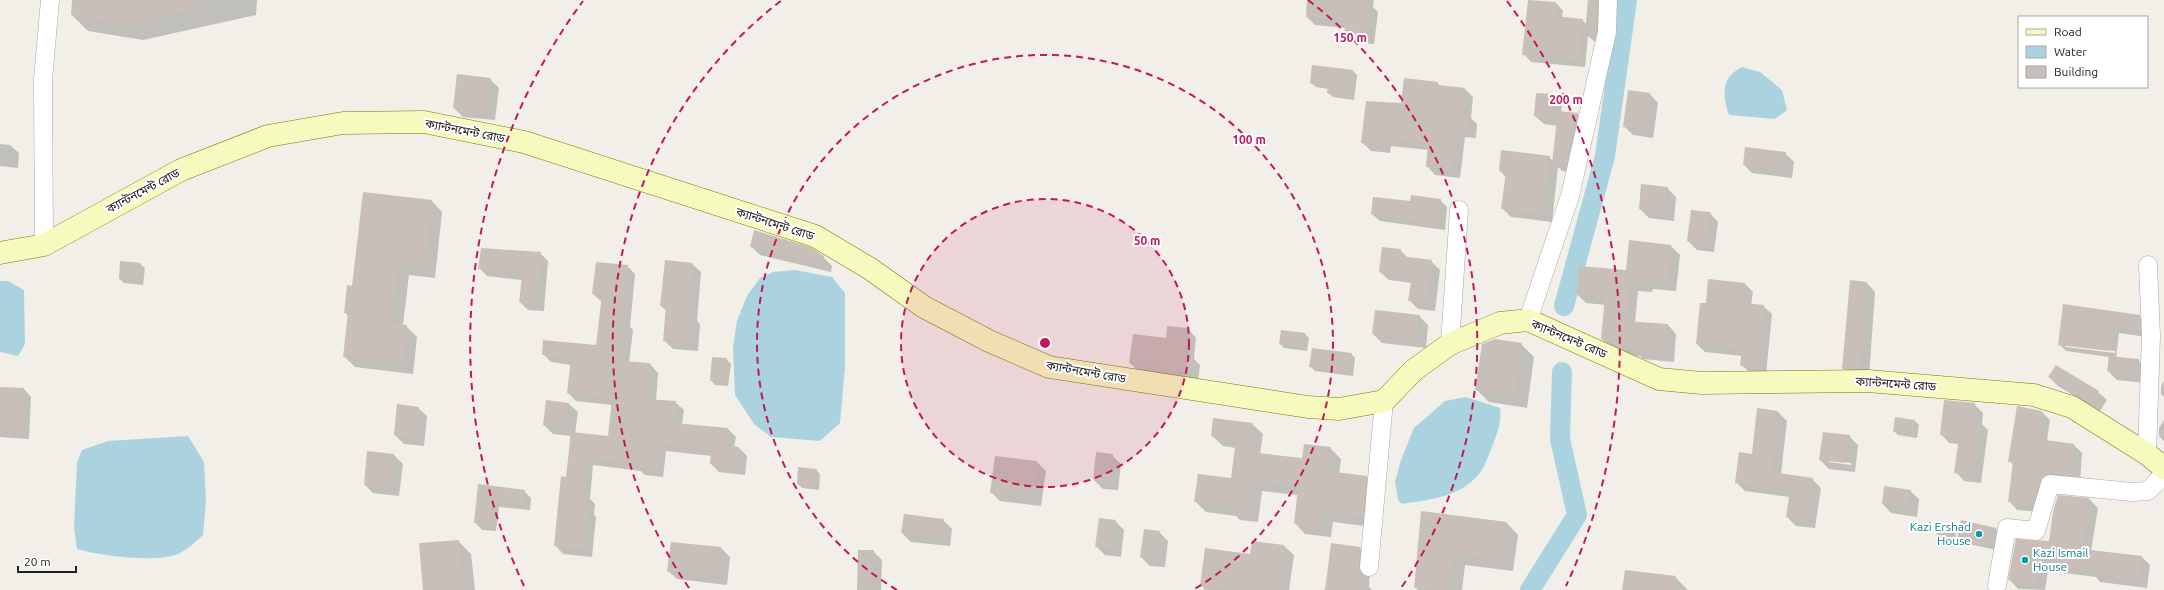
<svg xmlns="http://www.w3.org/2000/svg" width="2164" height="590" font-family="Ubuntu,'Noto Sans Bengali',sans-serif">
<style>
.water{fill:#aad3df}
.shadow{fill:#0003;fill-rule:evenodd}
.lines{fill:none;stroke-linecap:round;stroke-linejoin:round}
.canal{stroke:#aad3df;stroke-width:20}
.building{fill:#c7bfb8}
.street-casing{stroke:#a9a9a9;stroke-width:19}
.secondary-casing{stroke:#707d05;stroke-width:23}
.street{stroke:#fff;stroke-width:18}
.secondary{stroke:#f7fabf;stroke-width:22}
.ring{fill:none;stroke:#c2185b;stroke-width:2;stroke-dasharray:7 5}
.culture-dot{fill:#0f9aa8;stroke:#fff;stroke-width:1.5}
.labels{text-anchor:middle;stroke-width:4;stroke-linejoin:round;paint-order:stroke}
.street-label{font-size:12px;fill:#222;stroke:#fff}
.culture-label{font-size:12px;fill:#0d838f;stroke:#fff;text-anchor:end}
.centre{fill:#c2185b;stroke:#fff;stroke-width:2}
.ring-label{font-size:12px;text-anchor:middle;font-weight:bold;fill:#c2185b;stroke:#fff;stroke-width:4;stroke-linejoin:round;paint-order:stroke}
</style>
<rect width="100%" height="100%" fill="#f2efe9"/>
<path class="water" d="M 1742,67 L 1760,72 L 1782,90 L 1787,110 L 1775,119 L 1729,115 C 1722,95 1721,77 1742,67 Z
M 795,270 L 832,277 L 845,293 L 845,367 L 840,423 L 820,441 L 771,437 L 754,424 L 735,395 L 733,347 L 737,321 L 747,296 L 760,278 L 773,272 Z
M 0,281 L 8,281 L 24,290 L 25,344 L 18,356 L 0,352 Z
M 1466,397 L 1500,408 C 1502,422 1497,434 1492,447 C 1489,454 1486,463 1482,470 C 1463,497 1433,499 1402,504 L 1398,500 L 1395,482 L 1401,460 L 1414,428 L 1445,401 Z
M 188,436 L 204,462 L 206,501 L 203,535 C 196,541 186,551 178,554 C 154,563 102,556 77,549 L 74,526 L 77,463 L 82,450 L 108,441 Z"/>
<path class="shadow" d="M 73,0 L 257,0 L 256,15 L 143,40 L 88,31 L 72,15 Z
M 1308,0 L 1374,0 L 1373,7 L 1378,12 L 1374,44 L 1353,42 L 1345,34 L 1346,28 L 1315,25 L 1307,17 Z
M 1589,0 L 1600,0 L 1604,43 L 1595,42 L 1588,36 L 1585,67 L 1531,62 L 1524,54 L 1556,3 L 1563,11 L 1562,18 L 1582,20 L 1587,25 Z
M 1353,71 L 1357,75 L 1354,100 L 1333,97 L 1328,93 L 1329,89 L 1316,87 L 1311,83 Z
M 490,79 L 499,88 L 495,120 L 463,117 L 454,108 Z
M 1437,83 L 1441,86 L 1465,89 L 1473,97 L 1471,118 L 1477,124 L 1476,138 L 1465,137 L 1460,178 L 1435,175 L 1427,166 L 1429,150 L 1391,146 L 1390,153 L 1371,151 L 1362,142 L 1402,105 Z
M 1650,94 L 1658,103 L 1653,138 L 1633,135 L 1624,126 Z
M 1554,95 L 1562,104 L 1561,113 L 1577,114 L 1586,123 L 1575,173 L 1562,171 L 1558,167 L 1552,222 L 1511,217 L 1503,209 L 1506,177 L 1500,171 L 1549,157 L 1553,161 L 1557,126 L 1544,124 L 1535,116 Z
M 0,144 L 10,145 L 19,153 L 18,168 L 0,166 Z
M 1785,153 L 1794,162 L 1792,178 L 1752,173 L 1744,165 Z
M 1667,188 L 1676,197 L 1674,221 L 1649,218 L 1640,209 Z
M 1440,200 L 1447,207 L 1445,230 L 1380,221 L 1372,214 L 1411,202 Z
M 432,201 L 442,212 L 435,278 L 409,275 L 403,325 L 406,326 L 417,337 L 413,374 L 355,367 L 344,356 L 348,316 L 345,312 Z
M 1710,213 L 1718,222 L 1714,252 L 1697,250 L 1688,241 Z
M 1630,241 L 1671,246 L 1680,255 L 1676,291 L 1653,289 L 1652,292 L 1638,291 L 1635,323 L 1668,325 L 1676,334 L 1674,362 L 1643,359 L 1640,356 L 1626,355 L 1611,348 L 1602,339 L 1606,305 L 1586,303 L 1577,294 L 1627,271 Z
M 751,246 L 823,257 L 832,266 L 831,272 L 760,255 Z
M 1400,250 L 1408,258 L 1431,261 L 1440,270 L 1435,311 L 1418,309 L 1410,301 L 1412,283 L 1389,280 L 1380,272 Z
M 540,253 L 548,261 L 544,311 L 528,310 L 520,302 L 522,280 L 487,276 L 479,268 Z
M 140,264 L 145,268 L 143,285 L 124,283 L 120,279 Z
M 692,264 L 701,272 L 697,321 L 700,324 L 698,351 L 673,349 L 664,340 L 667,311 L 661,306 Z
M 627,266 L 635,274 L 630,327 L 633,330 L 629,362 L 650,364 L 658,373 L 656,401 L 675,402 L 684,410 L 682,425 L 728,429 L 736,437 L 734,447 L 739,448 L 747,456 L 745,475 L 719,472 L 711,464 L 712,456 L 666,451 L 663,477 L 645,475 L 641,471 L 593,465 L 590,499 L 595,504 L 594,515 L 596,517 L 592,557 L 563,554 L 555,545 L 567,478 L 571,436 L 553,434 L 544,425 L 569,404 L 578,412 L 575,434 L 609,437 L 612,405 L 576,401 L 568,393 L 571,365 L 551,362 L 543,354 L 597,347 L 602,302 L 593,294 Z
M 1867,283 L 1875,292 L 1869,377 L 1852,377 L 1843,368 Z
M 1745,284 L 1753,292 L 1751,305 L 1763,306 L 1772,314 L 1766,375 L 1750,373 L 1742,365 L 1742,356 L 1705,352 L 1697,344 Z
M 1419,316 L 1428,325 L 1426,348 L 1382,343 L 1373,334 Z
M 2139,316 L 2146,323 L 2147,337 L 2119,333 L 2116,358 L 2138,360 L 2147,369 L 2146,383 L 2117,380 L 2108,371 L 2110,357 L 2066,351 L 2059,344 ZM 2065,344 L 2115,351 L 2115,353 L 2065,347 Z
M 1188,329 L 1196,338 L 1194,359 L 1200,365 L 1198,381 L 1139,372 L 1130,363 L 1167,339 Z
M 1305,334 L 1309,338 L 1307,351 L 1284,348 L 1280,344 Z
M 1521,344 L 1534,357 L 1527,408 L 1489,402 L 1476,389 Z
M 1351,354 L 1355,358 L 1353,376 L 1315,371 L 1311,367 Z
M 726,359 L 731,364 L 728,386 L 715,385 L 711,380 Z
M 2049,377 L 2098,392 L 2107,400 L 2100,411 L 2058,386 Z
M 2164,381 L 2164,397 L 2161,394 L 2161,386 Z
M 0,388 L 24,389 L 31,397 L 29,439 L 0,437 Z
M 1974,404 L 1983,413 L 1982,424 L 1988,430 L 1981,483 L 1964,481 L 1956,472 L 1959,444 L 1949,443 L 1941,434 Z
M 418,408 L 427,416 L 424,446 L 404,444 L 395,435 Z
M 2041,411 L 2050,420 L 2047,441 L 2073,444 L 2082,453 L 2080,483 L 2059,481 L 2041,512 L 2017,510 L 2009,501 L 2014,465 L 2009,461 Z
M 1778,412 L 1787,421 L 1781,474 L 1812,479 L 1821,488 L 1815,528 L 1796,526 L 1787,517 L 1790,497 L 1745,491 L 1736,482 Z
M 1914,420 L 1919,425 L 1917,438 L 1898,435 L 1894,431 Z
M 2164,420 L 2164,441 L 2159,436 L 2159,428 Z
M 1252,424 L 1263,434 L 1260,454 L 1303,459 L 1330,448 L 1341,459 L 1339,474 L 1366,477 L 1377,487 L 1373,527 L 1333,522 L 1331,537 L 1305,534 L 1295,523 L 1298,495 L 1262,491 L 1258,522 L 1240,520 L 1236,516 L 1206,512 L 1195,501 L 1232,480 L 1236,448 L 1223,446 L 1212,436 Z
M 1849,436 L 1858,445 L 1855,472 L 1829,469 L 1820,460 ZM 1829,460 L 1851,463 L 1851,465 L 1829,462 Z
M 394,455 L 403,464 L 399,496 L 373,493 L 365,485 Z
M 1112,455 L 1121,464 L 1118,490 L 1103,489 L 1094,480 Z
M 1037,462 L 1046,471 L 1041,506 L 1000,501 L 991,492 Z
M 816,470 L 820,474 L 819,490 L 802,488 L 798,484 Z
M 479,485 L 524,491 L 531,498 L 530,510 L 499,507 L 496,531 L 482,530 L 475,522 Z
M 1910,491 L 1919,499 L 1917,517 L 1891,513 L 1883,504 Z
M 2058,496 L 2089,499 L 2098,508 L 2091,551 L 2142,557 L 2150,565 L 2147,588 L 2100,582 L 2096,577 L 2048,571 L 2045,590 L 2018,589 L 2010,580 L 2050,542 Z
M 1422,512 L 1506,522 L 1518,535 L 1513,571 L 1465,565 L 1462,590 L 1418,590 L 1415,587 Z
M 943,520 L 952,529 L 950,546 L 911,542 L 902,533 Z
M 1115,521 L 1124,530 L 1121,557 L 1105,555 L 1096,546 Z
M 1962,521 L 1996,529 L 2000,533 L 1997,550 L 1963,543 L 1958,539 Z
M 1952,527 L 1956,531 L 1955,547 L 1942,545 L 1937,541 Z
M 1159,532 L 1168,541 L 1165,567 L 1150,566 L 1141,557 Z
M 458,541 L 471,554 L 475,590 L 424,590 Z
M 671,543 L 721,548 L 730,557 L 727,585 L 677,579 L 668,571 Z
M 1284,546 L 1294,555 L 1289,590 L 1205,590 L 1202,586 L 1251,555 Z
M 1360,548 L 1370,557 L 1369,587 L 1372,590 L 1324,590 Z
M 873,551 L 882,560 L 881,590 L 858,590 Z
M 1675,577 L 1688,590 L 1623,590 Z"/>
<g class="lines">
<path class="canal" d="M 1564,306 L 1605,156 L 1627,0
M 1530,590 L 1577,515 L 1560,439 L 1562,372"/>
</g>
<path class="building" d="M 72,0 L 203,0 L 203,7 L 126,24 L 71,15 Z
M 1307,0 L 1341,0 L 1370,3 L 1366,37 L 1344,35 L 1346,22 L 1306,17 Z
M 1528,0 L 1556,2 L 1555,16 L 1583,19 L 1578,61 L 1522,55 Z
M 1588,0 L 1597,0 L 1596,35 L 1585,33 Z
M 1312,65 L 1353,70 L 1350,96 L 1327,93 L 1328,85 L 1310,83 Z
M 457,74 L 491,78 L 486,112 L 453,108 Z
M 1404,78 L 1438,82 L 1438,85 L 1465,88 L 1463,114 L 1469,115 L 1468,131 L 1457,129 L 1452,170 L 1426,167 L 1428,143 L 1382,138 L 1382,145 L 1361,143 L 1366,101 L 1401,103 Z
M 1628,90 L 1650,93 L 1645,130 L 1623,127 Z
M 1536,93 L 1554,94 L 1551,118 L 1534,116 Z
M 1558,111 L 1578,113 L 1566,164 L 1552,163 Z
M 1745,147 L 1786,152 L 1783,170 L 1743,165 Z
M 1501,150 L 1550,156 L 1543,214 L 1501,209 L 1506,172 L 1499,171 Z
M 1641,184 L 1668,187 L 1665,212 L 1639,209 Z
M 363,192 L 432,200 L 425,268 L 398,265 L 392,323 L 407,325 L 403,364 L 343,357 L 348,313 L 344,313 L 347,285 L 352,286 Z
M 1411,195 L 1441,199 L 1438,224 L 1371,214 L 1373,197 L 1410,201 Z
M 1691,210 L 1710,212 L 1706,244 L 1687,241 Z
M 754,230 L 810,247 L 824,256 L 822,264 L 750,247 Z
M 1629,240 L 1671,245 L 1668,283 L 1644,281 L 1644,284 L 1630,283 L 1626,321 L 1668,324 L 1665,353 L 1633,350 L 1634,348 L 1617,346 L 1601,339 L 1605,297 L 1576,294 L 1579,266 L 1626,270 Z
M 1382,247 L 1401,249 L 1400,256 L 1432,260 L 1427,303 L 1408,301 L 1412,276 L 1379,272 Z
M 481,248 L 541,252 L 537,304 L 519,302 L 522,277 L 516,276 L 516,273 L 478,269 Z
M 665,260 L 693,263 L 688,314 L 692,315 L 689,343 L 663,341 L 666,306 L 660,306 Z
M 120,261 L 141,263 L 139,281 L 119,279 Z
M 596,262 L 628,265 L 622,320 L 625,321 L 621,361 L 650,363 L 647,399 L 676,401 L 674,423 L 728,428 L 726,445 L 739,447 L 737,468 L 710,464 L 711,450 L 658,443 L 655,469 L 636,467 L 636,463 L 585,458 L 582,494 L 587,495 L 586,508 L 588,508 L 584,549 L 554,546 L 561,476 L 566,477 L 571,432 L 608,436 L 612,398 L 567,393 L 571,358 L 542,355 L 543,340 L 596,345 L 602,295 L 592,294 Z
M 1708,279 L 1745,283 L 1743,303 L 1764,305 L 1759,368 L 1740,366 L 1742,349 L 1696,344 L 1700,303 L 1706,303 Z
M 1850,280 L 1867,282 L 1865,320 L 1860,369 L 1842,369 Z
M 2063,304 L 2140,315 L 2140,330 L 2113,327 L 2110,351 L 2058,345 Z
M 1375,310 L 1420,315 L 1417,339 L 1372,334 Z
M 1167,326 L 1188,328 L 1185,354 L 1191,355 L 1189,373 L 1129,363 L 1133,334 L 1166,338 Z
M 1281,330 L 1305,333 L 1303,348 L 1279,344 Z
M 1495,339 L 1522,343 L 1514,396 L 1475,390 L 1482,344 Z
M 1312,348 L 1352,353 L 1349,372 L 1309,367 Z
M 2109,356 L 2139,359 L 2137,375 L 2107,371 Z
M 712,357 L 727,358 L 725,382 L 710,381 Z
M 2056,365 L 2099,391 L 2091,403 L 2048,377 Z
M 0,387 L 24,388 L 22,431 L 0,430 Z
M 546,400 L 569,403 L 566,428 L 543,425 Z
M 1944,400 L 1975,403 L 1973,419 L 1980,420 L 1973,475 L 1954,473 L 1959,437 L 1940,435 Z
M 397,404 L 419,407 L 416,438 L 394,435 Z
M 2017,406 L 2042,411 L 2038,439 L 2074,444 L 2072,476 L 2051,474 L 2043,477 L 2033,505 L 2008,502 L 2013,462 L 2008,462 Z
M 1757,408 L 1778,411 L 1772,472 L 1813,478 L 1807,520 L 1786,517 L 1790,490 L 1735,483 L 1739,452 L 1752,454 Z
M 1895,417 L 1915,420 L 1913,434 L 1893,432 Z
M 1213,418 L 1253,423 L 1249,452 L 1302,458 L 1304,444 L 1331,447 L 1328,471 L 1367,476 L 1363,517 L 1323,512 L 1321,527 L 1294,524 L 1298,487 L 1252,481 L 1248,512 L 1229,510 L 1229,506 L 1194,502 L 1198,474 L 1231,478 L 1236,439 L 1211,436 Z
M 1823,432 L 1850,435 L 1846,463 L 1819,460 Z
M 367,451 L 394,454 L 391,488 L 364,485 Z
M 1096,452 L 1113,454 L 1109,482 L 1093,480 Z
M 995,456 L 1037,461 L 1033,498 L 990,493 Z
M 798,467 L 817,469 L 815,486 L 797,484 Z
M 478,484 L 525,490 L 523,504 L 492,500 L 489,524 L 474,523 Z
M 1884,486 L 1911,490 L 1908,508 L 1882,504 Z
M 2058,495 L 2089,498 L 2082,549 L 2142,556 L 2139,580 L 2091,574 L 2091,570 L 2040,563 L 2036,585 L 2008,580 L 2016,539 L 2049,541 L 2053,512 Z
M 1421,511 L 1506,522 L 1501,559 L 1453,554 L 1448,590 L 1414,588 Z
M 904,514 L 944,519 L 941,538 L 901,533 Z
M 1099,518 L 1116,520 L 1112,549 L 1095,547 Z
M 1961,520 L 1996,528 L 1993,546 L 1957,539 Z
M 1938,524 L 1953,526 L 1951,543 L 1936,542 Z
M 1144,529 L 1160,531 L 1156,559 L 1140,557 Z
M 459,540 L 463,590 L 423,590 L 419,543 Z
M 1252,541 L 1284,545 L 1279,590 L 1230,590 L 1200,586 L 1205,548 L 1250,554 Z
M 671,542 L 721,547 L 718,577 L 667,571 Z
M 1331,543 L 1360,547 L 1358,590 L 1325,590 Z
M 858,550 L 874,550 L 872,590 L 857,590 Z
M 1625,570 L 1676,576 L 1674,590 L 1622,590 Z"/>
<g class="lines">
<g class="street-casing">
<path id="street" d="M 44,245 L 43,80 L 50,0
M 1528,320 L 1570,196 L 1607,32 L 1608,0
M 1450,344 L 1459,210
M 2147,454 L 2151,336 L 2148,265
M 1369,567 L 1384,401
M 1997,585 L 2007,528 L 2036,531 L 2050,484 L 2132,492 L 2148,491 L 2164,474"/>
</g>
<g class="secondary-casing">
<path id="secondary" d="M 0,253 L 44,245 L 181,170 L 268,136 L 343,123 L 424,122 L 524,142 L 815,236 L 869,268 L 924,307 L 989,341 L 1049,367 L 1308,407 L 1339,409 L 1384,401 L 1414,370 L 1450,344 L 1500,323 L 1528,320 L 1659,379 L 1702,383 L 1868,381 L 2034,395 L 2072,407 L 2147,454 L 2164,468"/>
</g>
<use href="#street" class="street"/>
<use href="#secondary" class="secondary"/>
</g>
<circle cx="1045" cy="343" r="144" fill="#c2185b" fill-opacity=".12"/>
<g class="ring">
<circle cx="1045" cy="343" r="144"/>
<path d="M897 590A288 288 0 1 1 1193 590"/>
<path d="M689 588A432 432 0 0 1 782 0M1308 0A432 432 0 0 1 1401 588"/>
<path d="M524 586A575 575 0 0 1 583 1M1507 1A575 575 0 0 1 1566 586"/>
</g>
<g class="culture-dot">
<circle cx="1979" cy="534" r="4"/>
<circle cx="2025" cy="560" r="4"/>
</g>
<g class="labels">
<g class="street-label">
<text transform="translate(465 131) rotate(11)" y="4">ক্যান্টনমেন্ট রোড</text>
<text transform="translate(143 191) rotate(-28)" y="4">ক্যান্টনমেন্ট রোড</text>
<text transform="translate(775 224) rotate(18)" y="4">ক্যান্টনমেন্ট রোড</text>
<text transform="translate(1569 339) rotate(23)" y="4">ক্যান্টনমেন্ট রোড</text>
<text transform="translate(1086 372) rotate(10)" y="4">ক্যান্টনমেন্ট রোড</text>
<text transform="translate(1896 384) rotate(4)" y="4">ক্যান্টনমেন্ট রোড</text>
</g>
<g class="culture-label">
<text x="1971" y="531">Kazi Ershad<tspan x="1971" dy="14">House</tspan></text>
<text x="2033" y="557" text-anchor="start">Kazi Ismail<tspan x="2033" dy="14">House</tspan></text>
</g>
</g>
<circle cx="1045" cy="343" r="6" class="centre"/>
<g class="ring-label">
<text x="1350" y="42">150 m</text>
<text x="1566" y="104">200 m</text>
<text x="1249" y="144">100 m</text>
<text x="1147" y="245">50 m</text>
</g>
<rect x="2018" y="16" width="130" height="72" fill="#ffffff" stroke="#a7a7a7"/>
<rect x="2026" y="29" width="20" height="6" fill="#f7fabf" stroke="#a7a7a7"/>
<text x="2054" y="36" font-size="12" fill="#222222">Road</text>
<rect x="2026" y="46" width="20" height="12" fill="#aad3df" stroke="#a7a7a7"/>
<text x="2054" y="56" font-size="12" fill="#222222">Water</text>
<rect x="2026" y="66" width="20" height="12" fill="#c7bfb8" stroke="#a7a7a7"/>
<text x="2054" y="76" font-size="12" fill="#222222">Building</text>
<path d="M18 566v6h58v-6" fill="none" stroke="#222222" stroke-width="2"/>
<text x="24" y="566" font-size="12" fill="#222222" stroke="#ffffff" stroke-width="3" paint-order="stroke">20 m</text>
</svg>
